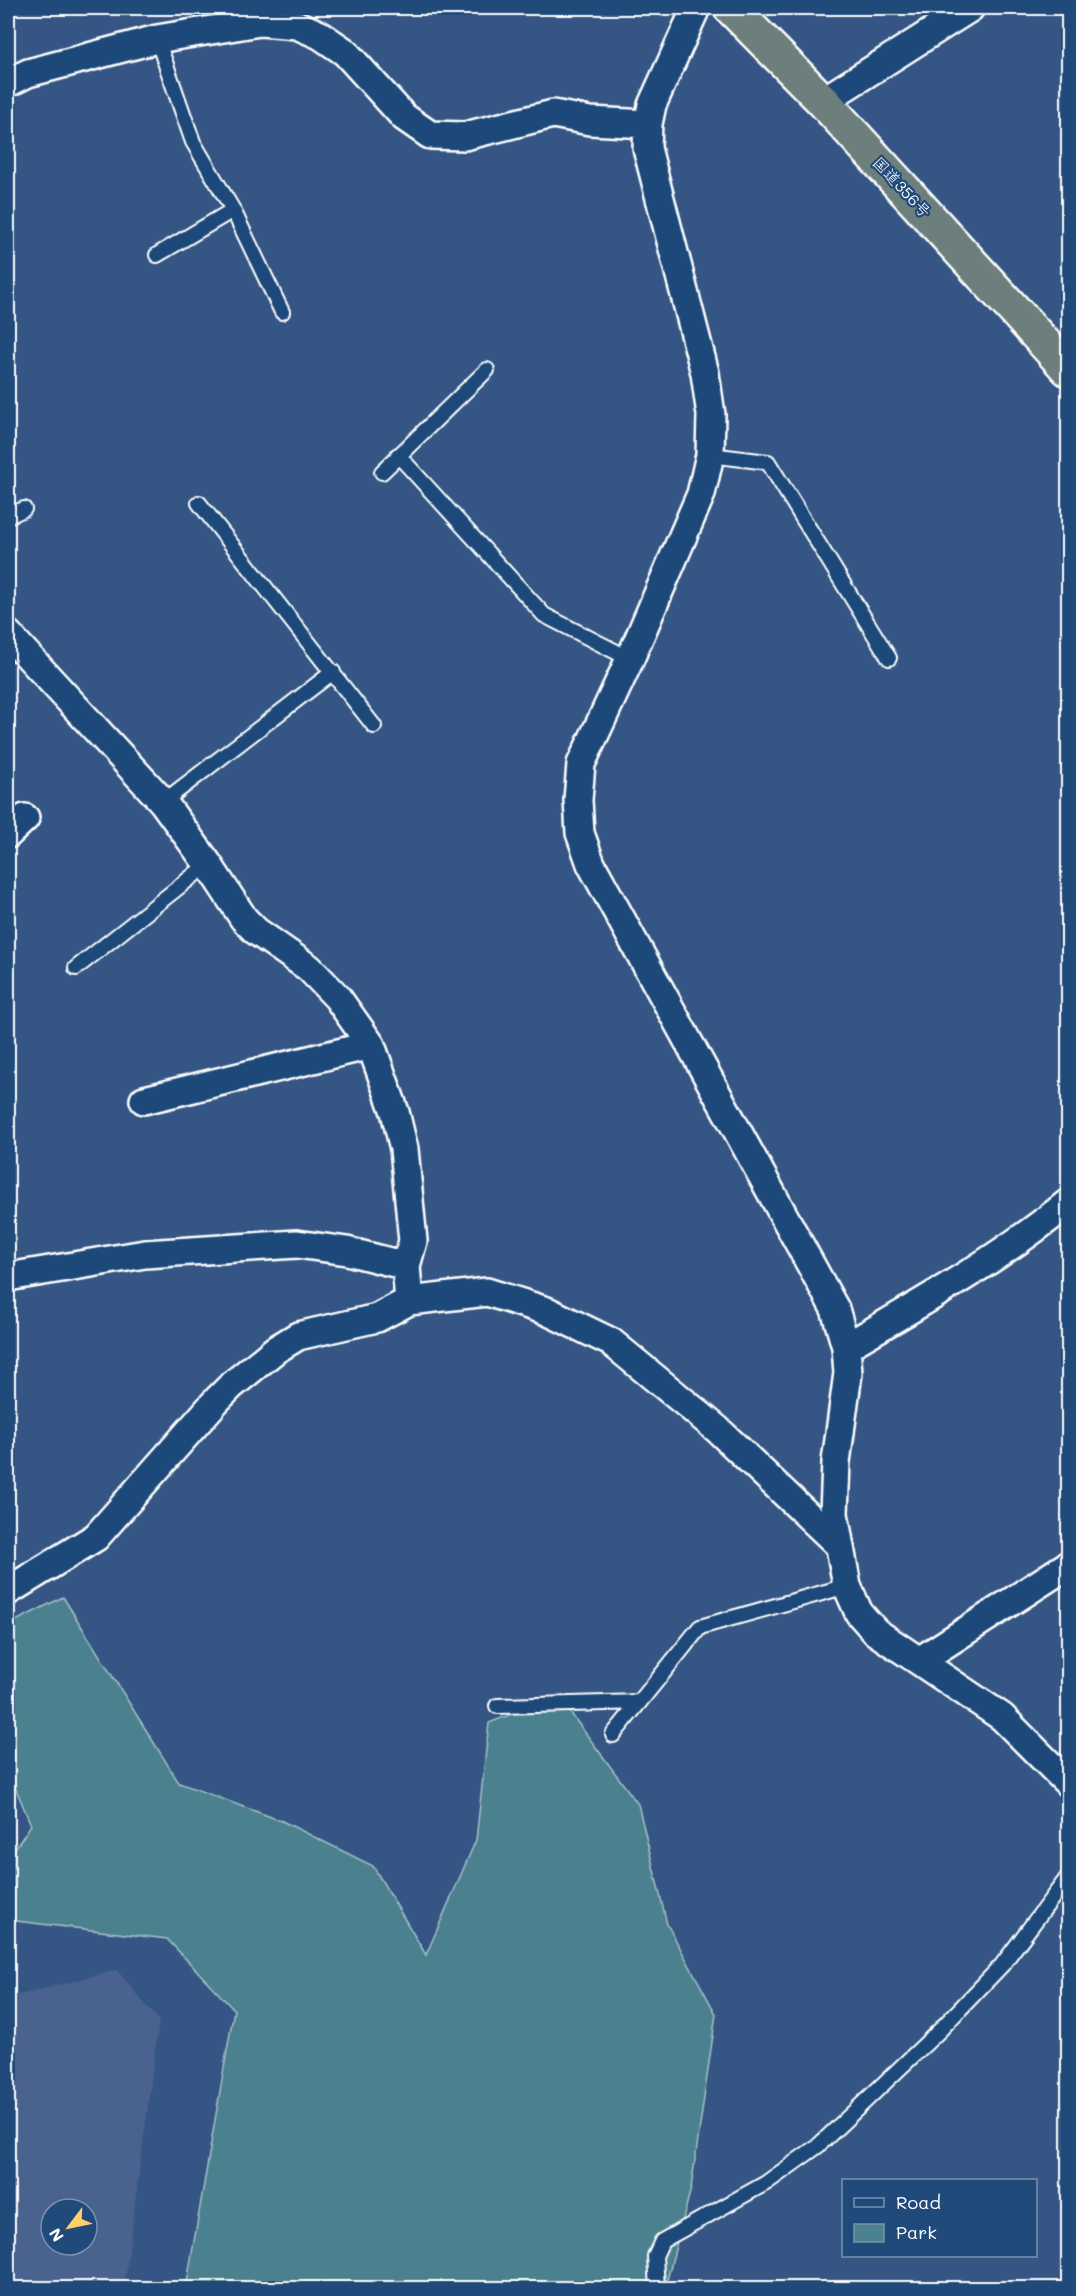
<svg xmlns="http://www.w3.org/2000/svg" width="1076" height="2296" font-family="Mali,'Klee One',sans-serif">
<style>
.built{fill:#49628e;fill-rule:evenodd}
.green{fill:#4c818f;stroke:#a6c0c7;stroke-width:1.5}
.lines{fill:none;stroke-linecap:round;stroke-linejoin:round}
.service-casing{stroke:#fff;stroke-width:18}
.minor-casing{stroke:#fff;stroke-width:32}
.trunk-casing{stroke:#fff;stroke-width:38}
.service{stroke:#1f4a7a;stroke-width:14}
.minor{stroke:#1f4a7a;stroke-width:27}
.trunk{stroke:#6c7f7c;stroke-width:33}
.labels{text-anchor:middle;stroke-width:4.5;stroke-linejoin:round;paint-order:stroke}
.street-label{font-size:16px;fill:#fff;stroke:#1f4a7a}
</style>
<rect width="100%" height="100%" fill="#355684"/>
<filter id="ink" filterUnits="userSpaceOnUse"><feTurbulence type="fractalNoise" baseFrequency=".0167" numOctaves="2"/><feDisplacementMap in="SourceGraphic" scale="12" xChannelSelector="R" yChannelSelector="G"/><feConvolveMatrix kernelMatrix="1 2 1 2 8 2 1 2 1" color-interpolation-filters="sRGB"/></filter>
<g filter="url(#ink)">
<path class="built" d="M 117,1970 L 159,2021 L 124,2288 L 8,2288 L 8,1998 ZM 51,2209 L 87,2209 L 87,2245 L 51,2245 Z"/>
<path class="green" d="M 63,1597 L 179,1783 L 282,1821 L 373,1866 L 426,1955 L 476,1840 L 489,1723 L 558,1696 L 638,1804 L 667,1924 L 716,2014 L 691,2188 L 665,2288 L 186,2288 L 234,2010 L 167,1939 L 8,1920 L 8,1859 L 31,1825 L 8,1770 L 8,1625 Z"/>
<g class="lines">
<g class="service-casing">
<path id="service" d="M 157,39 L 193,142 L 233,210 L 282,312
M 157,255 L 233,210
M 398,455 L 544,615 L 630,659
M 710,455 L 768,462 L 889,658
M 382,472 L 487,370
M 199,503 L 374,726
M 8,516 L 24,509
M 163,802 L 333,672
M 76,968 L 208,864
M 497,1706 L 640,1702
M 613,1735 L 700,1627 L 847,1586
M 657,2288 L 655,2256 L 662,2241 L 766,2183 L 819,2145 L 939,2031 L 1002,1965 L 1068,1877"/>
</g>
<g class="minor-casing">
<path id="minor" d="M 696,8 L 652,105 L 648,124 L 647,148 L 705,373 L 711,415 L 710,455 L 701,494 L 630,659 L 581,764 L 578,800 L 580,833 L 591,864 L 835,1309 L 846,1347 L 848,1373 L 836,1462 L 834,1514 L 847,1586 L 859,1613 L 876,1632 L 1002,1717 L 1068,1783
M 8,83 L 28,73 L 157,39 L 260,22 L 297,25 L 320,35 L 345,52 L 404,117 L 430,135 L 465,136 L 553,114 L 590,121 L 648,124
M 823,101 L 970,8
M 8,634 L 163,802 L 208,864 L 244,919 L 256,931 L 309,968 L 337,997 L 371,1045 L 395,1112 L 404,1149 L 413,1241 L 406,1266 L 409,1301 L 377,1318 L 298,1336 L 275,1350 L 232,1385 L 216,1401 L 96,1537 L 8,1591
M 8,834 L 25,818
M 144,1100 L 371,1045
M 8,1277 L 145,1254 L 297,1244 L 347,1251 L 406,1266
M 409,1301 L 487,1292 L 547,1311 L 611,1342 L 717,1429 L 839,1545
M 846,1347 C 923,1302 999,1259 1068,1203
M 919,1661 L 1068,1565"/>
</g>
<g class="trunk-casing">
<path id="trunk" d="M 731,8 L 823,101 L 1068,369"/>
</g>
<use href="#service" class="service"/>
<use href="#minor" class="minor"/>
<use href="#trunk" class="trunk"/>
</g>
</g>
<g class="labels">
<g class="street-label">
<text transform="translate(902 187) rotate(47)" y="6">国道356号</text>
</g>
</g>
<rect width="1076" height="2296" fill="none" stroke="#1f4a7a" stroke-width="30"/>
<rect x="15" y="15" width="1046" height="2266" fill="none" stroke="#fff" stroke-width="2" filter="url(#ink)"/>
<rect x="842" y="2179" width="195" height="78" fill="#1f4a7a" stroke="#7992af" stroke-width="1.5"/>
<rect x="854" y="2198" width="30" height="9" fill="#1f4a7a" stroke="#7992af" stroke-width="1.5"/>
<text x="896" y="2209" font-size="18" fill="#ffffff">Road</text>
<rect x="854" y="2224" width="30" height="18" fill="#4c818f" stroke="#7992af" stroke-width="1.5"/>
<text x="896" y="2239" font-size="18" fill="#ffffff">Park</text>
<g transform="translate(69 2227) rotate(238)"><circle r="28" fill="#1f4a7a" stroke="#7992af" stroke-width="1.5"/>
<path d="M0-4.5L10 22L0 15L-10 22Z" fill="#ffd166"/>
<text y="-9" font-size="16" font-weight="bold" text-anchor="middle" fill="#ffffff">N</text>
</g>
</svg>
